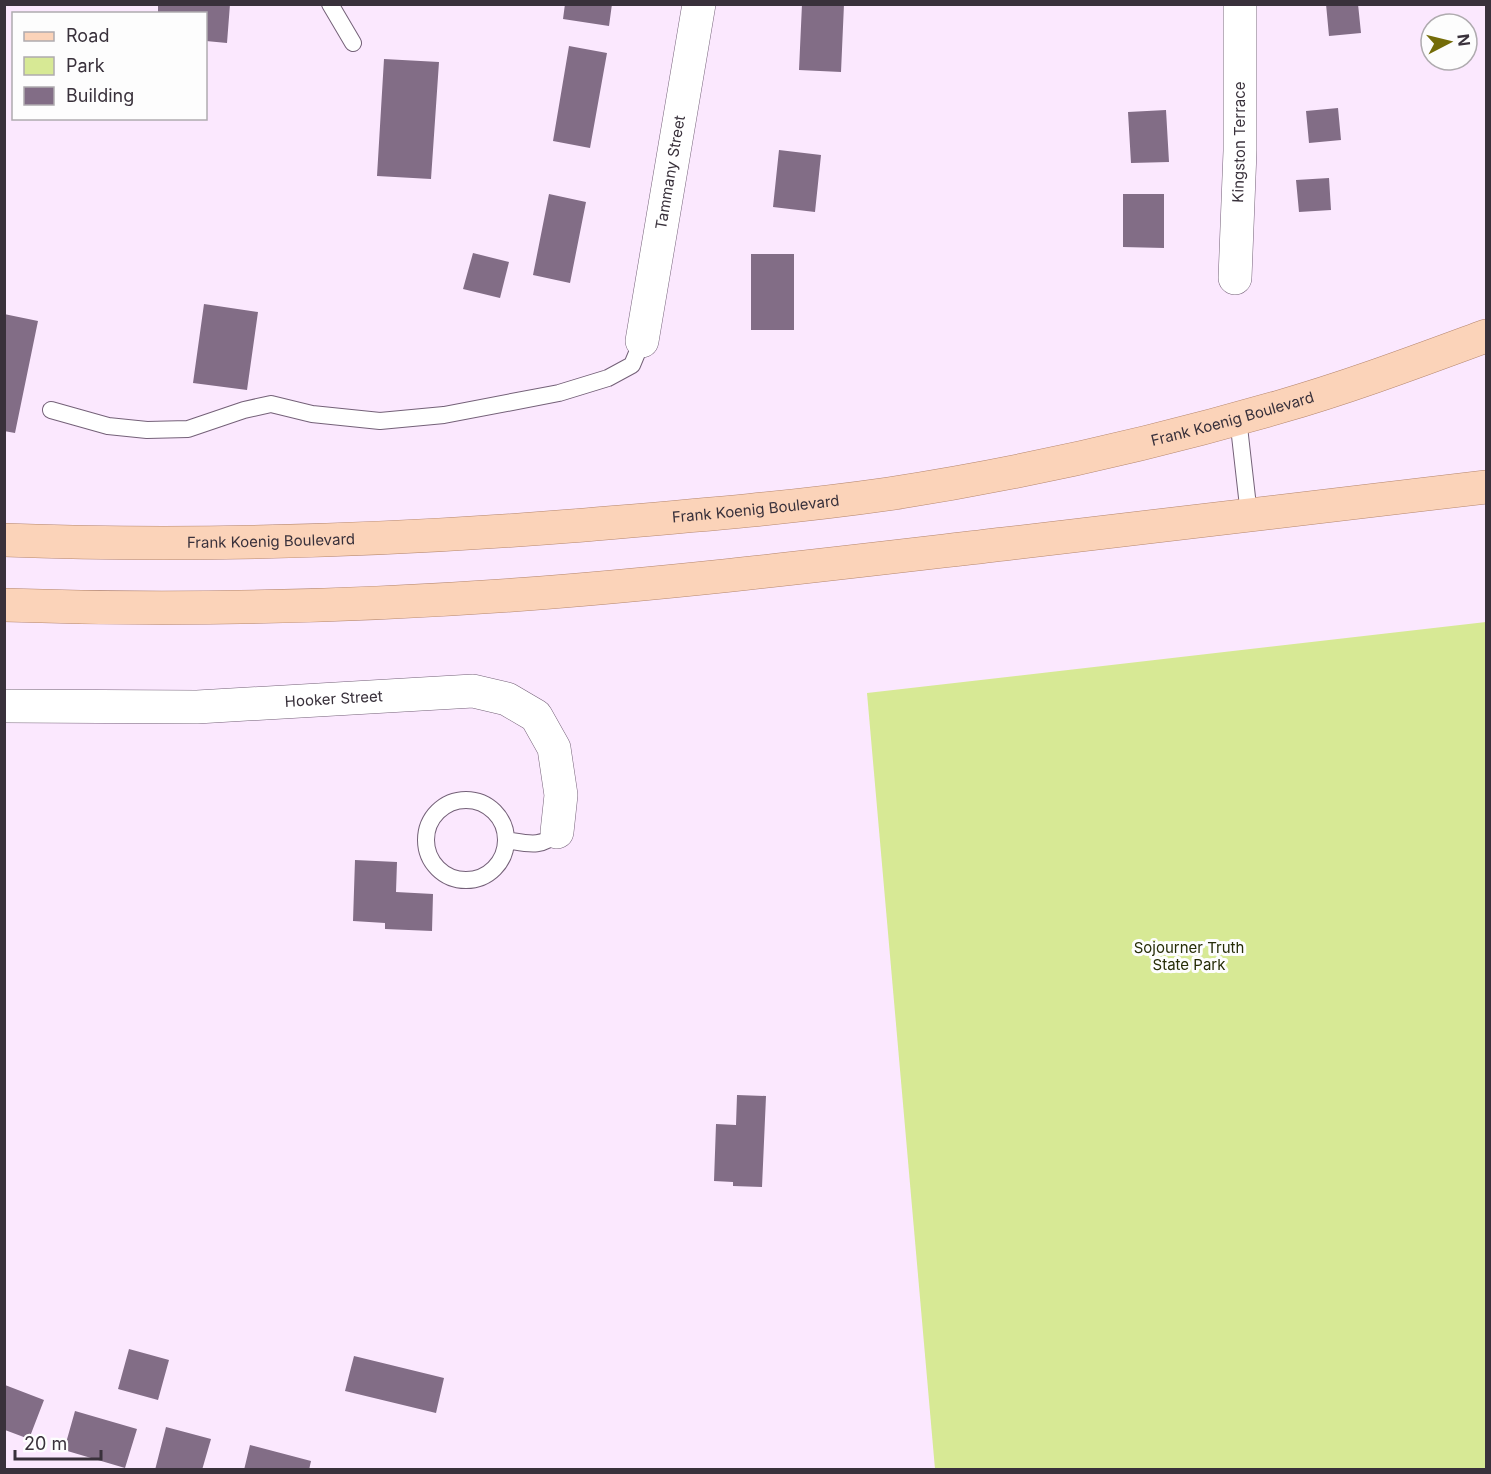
<svg xmlns="http://www.w3.org/2000/svg" width="1491" height="1474" font-family="Inter,sans-serif">
<style>
.park{fill:#d7e995}
.building{fill:#826d86}
.lines{fill:none;stroke-linecap:round;stroke-linejoin:round}
.lane-casing{stroke:#746178;stroke-width:18}
.street-casing{stroke:#746178;stroke-width:34}
.primary-casing{stroke:#b5876f;stroke-width:34}
.lane{stroke:#fff;stroke-width:16}
.street{stroke:#fff;stroke-width:33}
.primary{stroke:#fbd3b9;stroke-width:33}
.labels{text-anchor:middle;stroke-width:6;stroke-linejoin:round;paint-order:stroke}
.street-label{font-size:15px;fill:#39313b;stroke:#fdfdfd}
.park-label{font-size:15px;fill:#262d07;stroke:#fdfdfd}
</style>
<rect width="100%" height="100%" fill="#fbe8fe"/>
<path class="park" d="M 1486,622 L 1486,1469 L 935,1469 L 867,693 Z"/>
<path class="building" d="M 158,4 L 230,4 L 227,43 L 206,41 L 206,14 L 158,14 Z
M 565,4 L 612,4 L 609,26 L 563,19 Z
M 802,4 L 844,4 L 841,72 L 799,70 Z
M 1326,4 L 1358,4 L 1361,33 L 1329,36 Z
M 569,46 L 607,53 L 590,148 L 553,141 Z
M 384,59 L 439,62 L 431,179 L 377,176 Z
M 1338,108 L 1341,140 L 1309,143 L 1306,111 Z
M 1166,110 L 1169,162 L 1131,163 L 1128,112 Z
M 779,150 L 821,155 L 815,212 L 773,207 Z
M 1329,178 L 1331,210 L 1299,212 L 1296,180 Z
M 549,194 L 586,202 L 570,283 L 533,275 Z
M 1123,194 L 1164,194 L 1164,248 L 1123,247 Z
M 473,253 L 509,262 L 500,298 L 463,289 Z
M 751,254 L 794,254 L 794,330 L 751,330 Z
M 204,304 L 258,312 L 247,390 L 193,383 Z
M 4,314 L 38,321 L 15,433 L 4,431 Z
M 355,860 L 397,862 L 396,892 L 433,894 L 432,931 L 385,929 L 385,923 L 353,921 Z
M 737,1095 L 766,1096 L 762,1187 L 733,1186 L 733,1182 L 714,1181 L 716,1124 L 736,1125 Z
M 129,1349 L 169,1360 L 158,1400 L 118,1389 Z
M 354,1356 L 444,1378 L 436,1413 L 345,1391 Z
M 5,1385 L 44,1400 L 29,1439 L 5,1430 Z
M 75,1411 L 137,1429 L 125,1468 L 64,1450 Z
M 166,1427 L 211,1439 L 202,1470 L 155,1470 Z
M 250,1445 L 311,1461 L 309,1470 L 244,1470 Z"/>
<g class="lines">
<g class="lane-casing">
<path id="lane" d="M 330,4 L 353,43
M 51,410 L 108,426 L 147,430 L 188,429 L 244,410 L 271,404 L 312,414 L 380,421 L 444,415 L 559,393 L 608,378 L 632,365 L 642,341
M 1238,418 L 1249,515
M426 840a40 40 0 1 1 80 0a40 40 0 1 1-80 0Z
M 506,840 C 526,843 542,849 557,832"/>
</g>
<g class="street-casing">
<g id="street">
<path id="s1" d="M 1235,278 L 1240,151 L 1240,4"/>
<path id="s2" d="M 642,341 L 699,4"/>
<path id="s3" d="M 4,706 L 197,707 L 473,691 L 507,699 L 536,716 L 554,748 L 561,795 L 557,832"/>
</g>
</g>
<g class="primary-casing">
<g id="primary">
<path id="s4" d="M 4,540 C 194,547 383,541 571,526 C 677,517 783,509 888,494 C 1019,474 1151,444 1279,407 C 1349,387 1418,361 1486,336"/>
<path d="M 4,605 C 174,611 344,607 513,595 C 677,583 840,563 1004,544 C 1165,525 1326,506 1486,487"/>
</g>
</g>
<use href="#lane" class="lane"/>
<use href="#street" class="street"/>
<use href="#primary" class="primary"/>
</g>
<g class="labels">
<g class="street-label">
<text dy="5" stroke="none"><textPath href="#s1" startOffset="136">Kingston Terrace</textPath></text>
<text dy="5" stroke="none"><textPath href="#s2" startOffset="171">Tammany Street</textPath></text>
<text dy="5" stroke="none"><textPath href="#s4" startOffset="1239">Frank Koenig Boulevard</textPath></text>
<text dy="5" stroke="none"><textPath href="#s4" startOffset="753">Frank Koenig Boulevard</textPath></text>
<text dy="5" stroke="none"><textPath href="#s4" startOffset="267">Frank Koenig Boulevard</textPath></text>
<text dy="5" stroke="none"><textPath href="#s3" startOffset="330">Hooker Street</textPath></text>
</g>
<g class="park-label">
<text x="1189" y="953">Sojourner Truth<tspan x="1189" dy="17">State Park</tspan></text>
</g>
</g>
<rect width="1491" height="1474" fill="none" stroke="#39313b" stroke-width="12"/>
<rect x="12" y="12" width="195" height="108" fill="#fdfdfd" stroke="#afabaf" stroke-width="1.5"/>
<rect x="24" y="32" width="30" height="9" fill="#fbd3b9" stroke="#afabaf" stroke-width="1.5"/>
<text x="66" y="42" font-size="18" fill="#39313b">Road</text>
<rect x="24" y="57" width="30" height="18" fill="#d7e995" stroke="#afabaf" stroke-width="1.5"/>
<text x="66" y="72" font-size="18" fill="#39313b">Park</text>
<rect x="24" y="87" width="30" height="18" fill="#826d86" stroke="#afabaf" stroke-width="1.5"/>
<text x="66" y="102" font-size="18" fill="#39313b">Building</text>
<g transform="translate(1449 42) rotate(83)"><circle r="28" fill="#fdfdfd" stroke="#afabaf" stroke-width="1.5"/>
<path d="M0-4.5L10 22L0 15L-10 22Z" fill="#746c08"/>
<text y="-9" font-size="16" font-weight="bold" text-anchor="middle" fill="#39313b">N</text>
</g>
<path d="M15 1450v9h86v-9" fill="none" stroke="#39313b" stroke-width="3"/>
<text x="24" y="1450" font-size="18" fill="#39313b" stroke="#fdfdfd" stroke-width="4.5" paint-order="stroke">20 m</text>
</svg>
